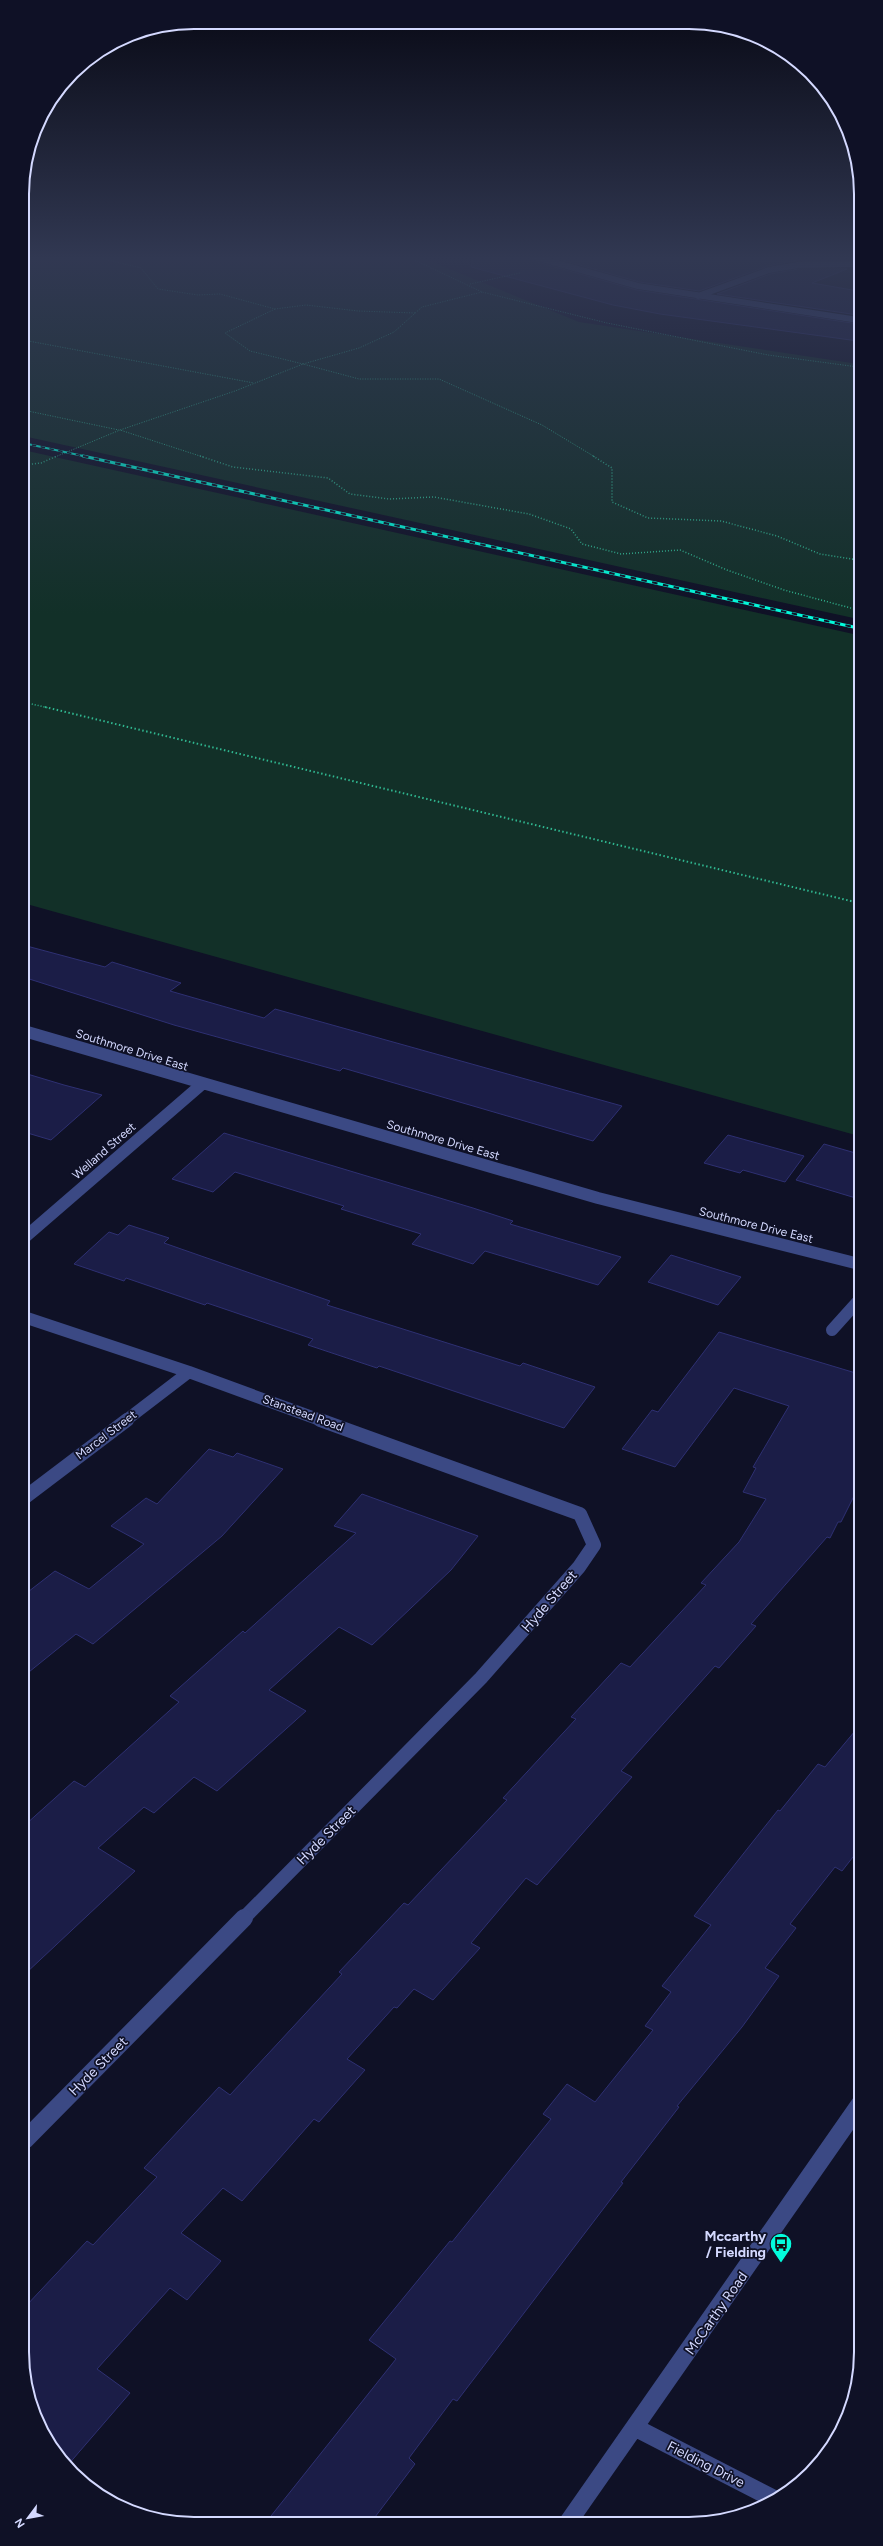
<svg xmlns="http://www.w3.org/2000/svg" width="883" height="2546" font-family="Figtree,sans-serif">
<style>
.green{fill:#123028}
.building{fill:#1b1d47;stroke:#2e3072}
.lines{fill:none;stroke-linecap:round;stroke-linejoin:round}
.path-far2{stroke:#30b790;stroke-width:1;stroke-dasharray:1 1.5;stroke-linecap:butt}
.path-far1{stroke:#30b790;stroke-width:1.5;stroke-dasharray:1 2;stroke-linecap:butt}
.path{stroke:#30b790;stroke-width:2;stroke-dasharray:1.5 2.5;stroke-linecap:butt}
.minor-far3{stroke:#3b4984;stroke-width:6}
.minor-far2{stroke:#3b4984;stroke-width:12}
.minor-far1{stroke:#3b4984;stroke-width:14}
.minor{stroke:#3b4984;stroke-width:18}
.rail-far1-casing{stroke:#03fcdc;stroke-width:2}
.rail-casing{stroke:#03fcdc;stroke-width:3}
.rail-far1{stroke:#0f1126;stroke-width:1.5;stroke-dasharray:4.5;stroke-linecap:butt}
.rail{stroke:#0f1126;stroke-width:2;stroke-dasharray:5.5;stroke-linecap:butt}
.labels{text-anchor:middle;stroke-width:3.5;stroke-linejoin:round;paint-order:stroke}
.street-label{font-size:12px;fill:#d4d9ff;stroke:#0f1126}
.near-street-label{font-size:14px;fill:#d4d9ff;stroke:#0f1126}
.near-poi-label{font-size:14px;font-weight:bold;fill:#d4d9ff;stroke:#0f1126;text-anchor:end}
.rim{fill:none;stroke:#d4d9ff;stroke-width:2}
</style>
<rect width="100%" height="100%" fill="#0f1126"/>
<path class="green" d="M 22,257 L 420,257 L 579,322 L 858,364 L 858,619 L 23,436 Z
M 23,450 L 858,635 L 859,1136 L 23,903 Z"/>
<path class="building" d="M 473,257 L 531,257 L 534,261 L 637,290 L 858,324 L 858,341 L 660,314 L 613,305 L 471,267 Z
M 552,257 L 858,257 L 858,260 L 798,260 L 768,266 L 699,291 L 639,282 Z
M 798,269 L 847,269 L 812,283 L 858,291 L 858,315 L 717,294 L 770,274 Z
M 23,945 L 105,967 L 112,962 L 181,983 L 170,991 L 264,1018 L 275,1009 L 622,1106 L 593,1141 L 343,1068 L 340,1071 L 174,1025 L 23,977 Z
M 24,1073 L 64,1085 L 102,1095 L 51,1140 L 24,1132 Z
M 224,1133 L 473,1208 L 513,1221 L 510,1224 L 621,1257 L 598,1285 L 485,1251 L 473,1264 L 412,1244 L 421,1234 L 341,1209 L 344,1206 L 235,1172 L 213,1192 L 172,1179 Z
M 728,1135 L 804,1156 L 785,1182 L 743,1170 L 740,1173 L 704,1163 Z
M 824,1144 L 859,1154 L 859,1199 L 796,1180 Z
M 129,1225 L 169,1238 L 164,1243 L 330,1301 L 327,1305 L 520,1366 L 523,1363 L 595,1387 L 564,1428 L 379,1366 L 377,1368 L 308,1345 L 313,1339 L 207,1303 L 205,1305 L 126,1278 L 124,1281 L 74,1264 L 109,1232 L 118,1235 Z
M 671,1255 L 741,1277 L 718,1305 L 648,1282 Z
M 719,1332 L 859,1374 L 859,1486 L 841,1522 L 838,1522 L 830,1538 L 827,1537 L 751,1624 L 756,1626 L 719,1668 L 715,1666 L 621,1771 L 632,1777 L 537,1885 L 526,1878 L 471,1943 L 480,1948 L 433,2000 L 414,1989 L 397,2008 L 394,2007 L 347,2059 L 365,2070 L 319,2122 L 314,2119 L 242,2201 L 223,2188 L 181,2233 L 221,2261 L 187,2300 L 170,2288 L 97,2369 L 130,2393 L 67,2466 L 45,2438 L 25,2386 L 25,2307 L 87,2241 L 93,2245 L 157,2177 L 144,2168 L 219,2087 L 230,2095 L 342,1974 L 339,1972 L 404,1903 L 408,1905 L 507,1800 L 503,1798 L 576,1719 L 571,1717 L 621,1663 L 630,1667 L 706,1585 L 701,1583 L 739,1542 L 766,1499 L 743,1492 L 756,1468 L 753,1467 L 789,1406 L 734,1388 L 675,1467 L 622,1449 L 652,1410 L 658,1412 Z
M 209,1449 L 233,1457 L 237,1453 L 283,1469 L 222,1536 L 93,1644 L 76,1634 L 24,1676 L 24,1595 L 55,1571 L 89,1589 L 144,1544 L 111,1526 L 146,1498 L 157,1504 Z
M 362,1494 L 478,1536 L 451,1570 L 372,1645 L 339,1627 L 269,1690 L 306,1711 L 217,1791 L 194,1777 L 154,1813 L 144,1807 L 98,1848 L 135,1871 L 25,1974 L 25,1825 L 74,1781 L 85,1787 L 179,1702 L 170,1696 L 243,1631 L 245,1633 L 356,1533 L 334,1526 Z
M 860,1725 L 860,1848 L 842,1871 L 835,1867 L 790,1924 L 796,1928 L 765,1968 L 779,1976 L 742,2027 L 677,2106 L 679,2107 L 621,2182 L 623,2183 L 457,2401 L 453,2399 L 409,2458 L 415,2464 L 372,2521 L 267,2521 L 396,2359 L 369,2340 L 450,2241 L 452,2242 L 551,2119 L 543,2114 L 567,2084 L 595,2102 L 653,2030 L 645,2026 L 671,1992 L 662,1986 L 711,1925 L 694,1916 L 778,1810 L 780,1811 L 818,1764 L 825,1767 Z"/>
<g class="lines">
<path class="path-far2" d="M 96,257 L 141,268 L 158,289 L 198,295 L 220,294 L 275,309 L 306,305 L 358,311 L 415,313
M 408,257 L 482,292 L 607,323 L 768,355 L 858,367
M 470,284 L 520,273
M 482,292 L 422,307 L 394,332 L 359,348 L 303,364 L 359,379 L 439,379 L 542,425 L 595,457
M 275,309 L 225,333 L 250,351 L 303,364
M 23,340 L 254,383
M 23,410 L 119,430
M 55,457 L 120,430
M 203,457 L 120,430 L 235,391 L 303,364"/>
<path class="path-far1" d="M 200,456 L 233,467 L 328,478 L 350,494 L 389,499 L 434,497 L 529,514 L 571,529 L 582,544 L 621,554 L 680,550 L 727,570 L 784,590 L 858,610
M 593,456 L 612,468 L 612,502 L 648,518 L 721,521 L 777,536 L 820,554 L 858,560
M 23,465 L 41,463 L 57,456
M 23,702 L 49,708"/>
<path class="path" d="M 45,707 L 859,903"/>
<path class="minor-far3" d="M 535,257 L 638,286 L 858,320
M 698,296 L 769,270 L 798,265 L 858,264"/>
<path class="minor-far2" d="M 24,1031 L 598,1198 L 859,1264
M 24,1238 L 201,1085
M 24,1317 L 189,1372 L 323,1421
M 832,1330 L 859,1300
M 125,1421 L 189,1372"/>
<path class="minor-far1" d="M 24,1498 L 127,1420
M 243,1919 L 481,1678 L 579,1567 L 594,1545 L 580,1514 L 320,1420"/>
<path class="minor" d="M 25,2140 L 244,1918
M 636,2428 L 776,2500
M 569,2521 L 860,2104"/>
<g class="rail-far1-casing">
<path id="rail-far1" d="M 23,443 L 88,457"/>
</g>
<g class="rail-casing">
<path id="rail" d="M 83,456 L 858,628"/>
</g>
<use href="#rail-far1" class="rail-far1"/>
<use href="#rail" class="rail"/>
</g>
<linearGradient id="sky" x2="0" y2="1"><stop stop-color="#080915"/><stop offset="0.42" stop-color="#313852"/><stop offset="1" stop-color="#313852" stop-opacity="0"/></linearGradient>
<rect width="883" height="614" fill="url(#sky)"/>
<defs>
<g id="bus-pin" transform="scale(1.15)"><path d="M0 17L-7.5 6A9.5 9.5 0 1 1 7.5 6Z" fill="#03fcdc" stroke="#0f1126"/><path d="M-5-6H5V4H4V6H2V4H-2V6H-4V4H-5ZM-3.5-4V0h7V-4ZM-3.5 1.2v1.5H-2V1.2ZM2 1.2v1.5H3.5V1.2Z" fill="#111"/></g>
</defs>
<g fill-rule="evenodd">
<use href="#bus-pin" x="781" y="2244"/>
</g>
<g class="labels">
<g class="street-label">
<text transform="translate(132 1050) rotate(17)" y="4">Southmore Drive East</text>
<text transform="translate(443 1140) rotate(16)" y="4">Southmore Drive East</text>
<text transform="translate(104 1151) rotate(-41)" y="4">Welland Street</text>
<text transform="translate(756 1225) rotate(14)" y="4">Southmore Drive East</text>
<text transform="translate(303 1413) rotate(20)" y="4">Stanstead Road</text>
<text transform="translate(106 1435) rotate(-37)" y="4">Marcel Street</text>
</g>
<g class="near-street-label">
<text transform="translate(549 1601) rotate(-49)" y="5">Hyde Street</text>
<text transform="translate(326 1835) rotate(-45)" y="5">Hyde Street</text>
<text transform="translate(98 2066) rotate(-45)" y="5">Hyde Street</text>
<text transform="translate(716 2313) rotate(-55)" y="5">McCarthy Road</text>
<text transform="translate(706 2464) rotate(27)" y="5">Fielding Drive</text>
</g>
<g class="near-poi-label">
<text x="766" y="2241">Mccarthy<tspan x="766" dy="16">/ Fielding</tspan></text>
</g>
</g>
<path d="M0 0H883V2546H0ZM194 29H689A165 165 0 0 1 854 194V2352A165 165 0 0 1 689 2517H194A165 165 0 0 1 29 2352V194A165 165 0 0 1 194 29Z" fill="#0f1126" fill-rule="evenodd"/>
<path class="rim" d="M194 29H689A165 165 0 0 1 854 194V2352A165 165 0 0 1 689 2517H194A165 165 0 0 1 29 2352V194A165 165 0 0 1 194 29Z"/>
<g transform="translate(28 2518) rotate(238)" stroke="#0f1126" stroke-width="3" paint-order="stroke">
<path d="M0-3L7 15L0 10L-7 15Z" fill="#d4d9ff"/>
<text y="-6" font-size="11" font-weight="bold" text-anchor="middle" fill="#d4d9ff">N</text>
</g>
</svg>
